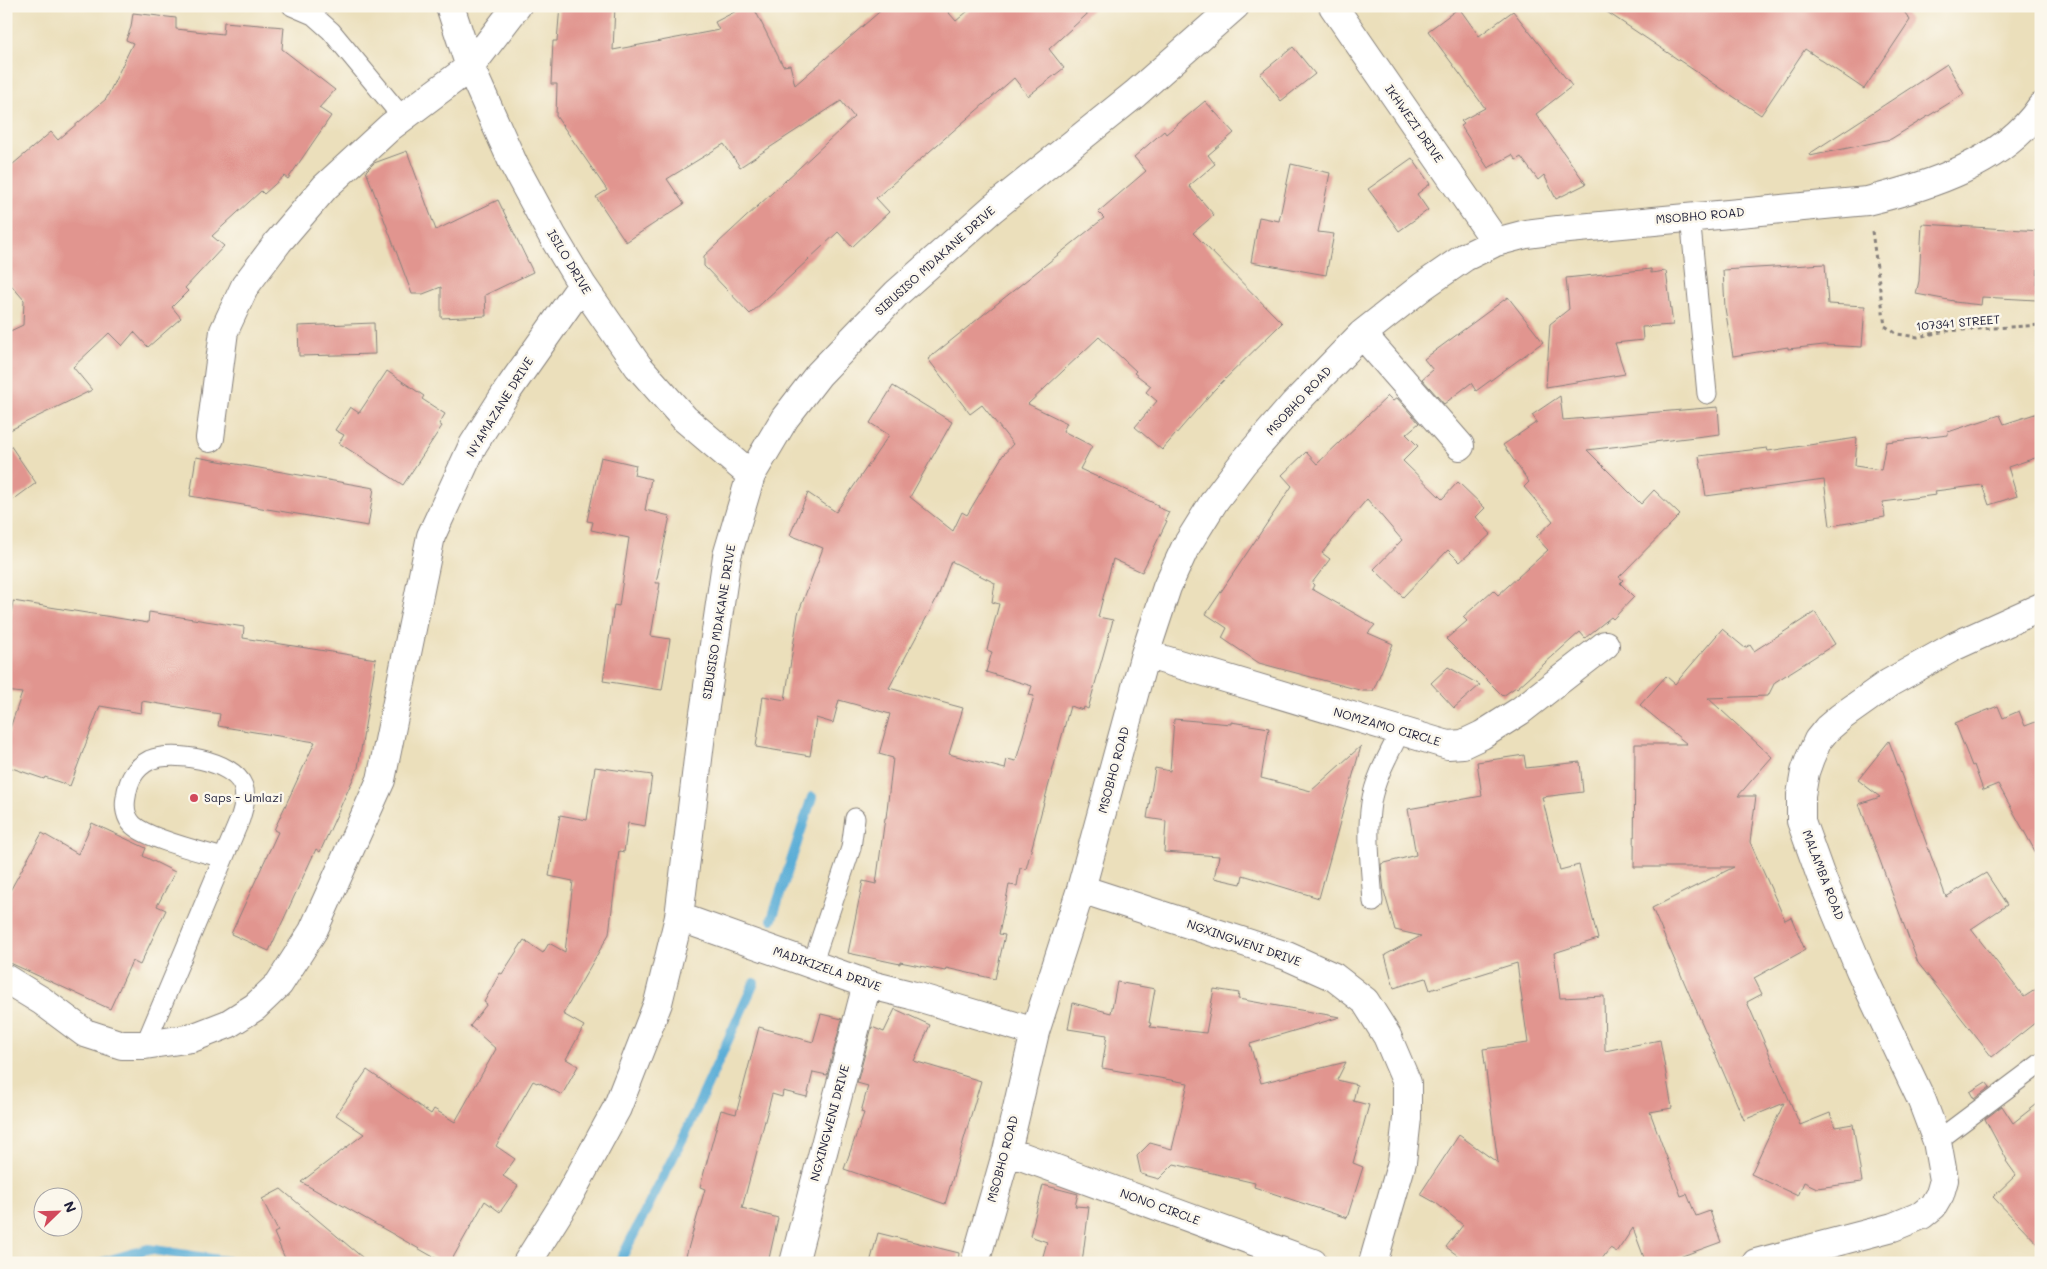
<svg xmlns="http://www.w3.org/2000/svg" width="2047" height="1269" font-family="Mali,sans-serif">
<style>
.lines{fill:none;stroke-linecap:round;stroke-linejoin:round}
.stream{stroke:#5caed7;stroke-width:10}
.building{fill:#e1958f;fill-rule:evenodd}
.service-casing{stroke:#86807b;stroke-width:21}
.minor-casing{stroke:#86807b;stroke-width:30}
.tertiary-casing{stroke:#86807b;stroke-width:30}
.path{stroke:#86807b;stroke-width:3;stroke-dasharray:4 4;stroke-linecap:butt}
.service{stroke:#fff;stroke-width:19}
.minor{stroke:#fff;stroke-width:28}
.tertiary{stroke:#fff;stroke-width:28}
.poi-dot{fill:#d1495b;stroke:#fbf7ec;stroke-width:2}
.labels{text-anchor:middle;stroke-width:5;stroke-linejoin:round;paint-order:stroke}
.street-label{font-size:12px;fill:#22223b;stroke:#fbf7ec}
.poi-label{font-size:12px;fill:#22223b;stroke:#fbf7ec;text-anchor:start}
</style>
<rect width="100%" height="100%" fill="#fbf7ec"/>
<filter id="ink" filterUnits="userSpaceOnUse"><feTurbulence type="fractalNoise" baseFrequency=".02" numOctaves="2"/><feDisplacementMap in="SourceGraphic" scale="10" xChannelSelector="R" yChannelSelector="G"/><feConvolveMatrix kernelMatrix="1 2 1 2 8 2 1 2 1" color-interpolation-filters="sRGB"/></filter>
<filter id="wash" filterUnits="userSpaceOnUse"><feTurbulence type="fractalNoise" baseFrequency=".0096" numOctaves="4" result="noise"/><feDisplacementMap in="SourceGraphic" scale="20" xChannelSelector="R" yChannelSelector="G"/><feGaussianBlur stdDeviation="1.12" result="paint"/><feColorMatrix in="noise" values="0 0 0 0 0 0 0 0 0 0 0 0 0 0 0 0 0 1.4 0 .05"/><feComposite in="paint" operator="in"/></filter>
<g filter="url(#wash)">
<rect width="100%" height="100%" fill="#ebdfbb"/>
<g class="lines">
<path class="stream" d="M 772,919 L 812,797
M 100,1263 L 148,1249 L 238,1263
M 619,1263 L 686,1132 L 754,983"/>
</g>
<g id="blocks">
<path class="building" d="M 560,6 L 615,6 L 613,50 L 719,30 L 715,22 L 746,6 L 753,6 L 783,66 L 790,65 L 795,85 L 886,6 L 943,6 L 956,21 L 974,6 L 1096,6 L 1049,49 L 1064,68 L 1028,96 L 1014,78 L 876,198 L 889,212 L 852,247 L 838,232 L 750,314 L 704,266 L 704,256 L 854,117 L 841,101 L 740,167 L 724,144 L 667,179 L 684,204 L 626,242 L 596,197 L 607,190 L 556,116 L 557,84 L 551,84 L 553,41 L 557,41 Z
M 1598,6 L 1900,6 L 1910,20 L 1864,89 L 1805,49 L 1761,115 Z
M 1459,8 L 1479,36 L 1513,11 L 1572,86 L 1536,114 L 1586,184 L 1556,199 L 1544,175 L 1538,180 L 1521,157 L 1516,160 L 1512,155 L 1488,168 L 1461,126 L 1464,124 L 1461,121 L 1485,108 L 1428,31 Z
M 133,13 L 176,18 L 176,29 L 223,34 L 224,22 L 284,27 L 282,49 L 335,90 L 319,108 L 331,116 L 288,179 L 284,176 L 264,194 L 261,191 L 212,236 L 224,246 L 185,288 L 188,291 L 172,307 L 181,318 L 148,347 L 134,332 L 122,346 L 109,333 L 73,367 L 92,390 L 6,432 L 6,333 L 23,325 L 24,300 L 6,279 L 6,170 L 51,132 L 58,140 L 106,99 L 133,43 L 126,40 L 131,27 Z
M 1293,47 L 1315,74 L 1281,101 L 1260,74 Z
M 1947,64 L 1964,94 L 1891,139 L 1810,156 L 1809,154 Z
M 1205,101 L 1234,133 L 1208,155 L 1215,164 L 1189,186 L 1214,215 L 1193,233 L 1282,323 L 1214,390 L 1162,450 L 1135,427 L 1157,401 L 1146,392 L 1151,386 L 1134,373 L 1136,371 L 1099,337 L 1028,404 L 1067,423 L 1063,431 L 1092,446 L 1080,469 L 1158,505 L 1157,507 L 1169,512 L 1165,520 L 1167,521 L 1142,572 L 1113,559 L 1098,617 L 1113,620 L 1088,709 L 1084,707 L 1083,710 L 1070,706 L 1026,869 L 1020,868 L 1017,886 L 1009,885 L 999,934 L 1005,935 L 995,979 L 946,968 L 945,971 L 900,962 L 900,964 L 848,953 L 863,881 L 876,884 L 885,818 L 886,818 L 893,758 L 879,754 L 890,714 L 839,700 L 833,723 L 816,718 L 810,756 L 756,747 L 763,696 L 785,700 L 798,614 L 823,548 L 790,535 L 808,493 L 836,512 L 889,435 L 870,423 L 893,386 L 952,422 L 910,497 L 953,531 L 962,512 L 967,515 L 1003,455 L 1013,444 L 982,405 L 970,414 L 928,359 L 1104,218 L 1098,212 L 1146,171 L 1134,157 L 1164,131 L 1166,134 ZM 951,561 L 995,583 L 992,602 L 999,604 L 987,650 L 992,652 L 986,672 L 1032,686 L 1029,695 L 1034,696 L 1016,761 L 1007,759 L 1005,769 L 949,754 L 963,708 L 889,688 L 939,594 Z
M 407,151 L 436,230 L 498,200 L 533,272 L 485,295 L 486,316 L 441,318 L 441,287 L 423,294 L 412,294 L 366,171 L 374,163 Z
M 1412,158 L 1430,184 L 1417,194 L 1428,210 L 1399,231 L 1368,189 Z
M 1291,164 L 1330,173 L 1318,232 L 1334,234 L 1326,275 L 1251,262 L 1259,217 L 1279,221 Z
M 1922,224 L 2041,231 L 2041,270 L 2038,269 L 2036,300 L 1982,297 L 1981,305 L 1954,302 L 1954,301 L 1916,294 L 1919,281 Z
M 1825,264 L 1828,304 L 1865,306 L 1862,347 L 1824,345 L 1788,349 L 1788,347 L 1733,356 L 1725,308 L 1723,270 Z
M 1651,269 L 1651,273 L 1666,271 L 1673,325 L 1642,327 L 1643,340 L 1615,343 L 1625,374 L 1546,387 L 1550,324 L 1569,309 L 1566,278 Z
M 1508,297 L 1543,342 L 1476,391 L 1471,383 L 1444,404 L 1422,379 L 1433,370 L 1424,359 Z
M 374,323 L 375,354 L 299,356 L 298,326 Z
M 387,371 L 424,396 L 422,399 L 445,414 L 439,424 L 442,426 L 403,485 L 339,443 L 344,435 L 335,430 L 350,407 L 359,413 Z
M 1388,396 L 1393,401 L 1397,398 L 1419,423 L 1406,434 L 1418,446 L 1403,461 L 1442,499 L 1458,482 L 1485,508 L 1476,517 L 1491,534 L 1460,562 L 1448,550 L 1403,597 L 1374,569 L 1402,540 L 1367,499 L 1322,553 L 1330,559 L 1312,583 L 1314,585 L 1312,589 L 1375,625 L 1368,633 L 1393,644 L 1373,691 L 1363,691 L 1259,663 L 1222,638 L 1227,628 L 1206,614 L 1292,486 L 1282,475 L 1306,452 L 1317,464 Z
M 1560,396 L 1563,420 L 1718,407 L 1720,434 L 1587,450 L 1641,504 L 1654,490 L 1680,515 L 1619,577 L 1623,580 L 1620,583 L 1634,597 L 1613,619 L 1611,617 L 1585,638 L 1580,632 L 1517,688 L 1516,687 L 1503,696 L 1446,639 L 1467,621 L 1463,617 L 1493,590 L 1498,595 L 1548,550 L 1536,537 L 1553,521 L 1524,487 L 1529,482 L 1503,445 L 1537,422 L 1532,415 Z
M 2041,412 L 2041,456 L 2008,467 L 2017,496 L 1989,505 L 1982,485 L 1935,491 L 1936,495 L 1883,502 L 1885,517 L 1830,526 L 1824,480 L 1706,496 L 1699,456 L 1767,448 L 1768,451 L 1857,438 L 1855,466 L 1881,470 L 1886,442 L 1948,435 L 1948,432 L 2000,415 L 2004,424 Z
M 6,439 L 36,483 L 6,505 Z
M 196,457 L 374,488 L 368,526 L 190,496 Z
M 601,457 L 636,465 L 634,475 L 651,479 L 645,510 L 670,516 L 656,583 L 660,583 L 651,636 L 670,639 L 662,690 L 603,681 L 614,605 L 619,606 L 629,538 L 591,530 L 593,522 L 587,521 Z
M 13,601 L 148,623 L 149,612 L 244,627 L 243,638 L 376,659 L 358,768 L 320,852 L 316,849 L 269,951 L 231,934 L 278,832 L 274,830 L 315,742 L 218,726 L 220,714 L 142,701 L 141,713 L 100,706 L 70,786 L 45,777 L 44,779 L 6,766 L 6,740 L 22,693 L 6,691 L 6,647 Z
M 1815,612 L 1835,644 L 1775,682 L 1768,696 L 1708,698 L 1772,757 L 1738,796 L 1756,796 L 1750,842 L 1785,920 L 1791,917 L 1805,950 L 1754,978 L 1762,994 L 1747,1002 L 1800,1125 L 1830,1113 L 1835,1127 L 1853,1124 L 1862,1182 L 1817,1188 L 1804,1182 L 1798,1196 L 1751,1174 L 1784,1103 L 1744,1120 L 1652,908 L 1734,867 L 1634,867 L 1635,744 L 1687,744 L 1640,705 L 1666,676 L 1675,684 L 1722,629 L 1745,648 L 1750,645 L 1754,651 Z
M 1448,667 L 1480,685 L 1454,708 L 1431,683 Z
M 1998,706 L 2003,718 L 2019,711 L 2025,726 L 2041,720 L 2041,862 L 1998,784 L 1983,790 L 1974,765 L 1972,766 L 1955,723 Z
M 1174,719 L 1231,724 L 1231,722 L 1269,728 L 1261,778 L 1311,791 L 1361,746 L 1319,898 L 1243,875 L 1241,884 L 1214,878 L 1219,856 L 1164,852 L 1166,821 L 1147,818 L 1155,768 L 1170,771 Z
M 1889,741 L 1946,897 L 1986,873 L 2007,905 L 1971,929 L 2024,997 L 2041,986 L 2041,1018 L 1992,1057 L 1918,963 L 1859,804 L 1880,797 L 1858,780 Z
M 1524,755 L 1526,768 L 1580,762 L 1583,792 L 1542,797 L 1560,870 L 1579,865 L 1598,939 L 1554,953 L 1560,998 L 1604,996 L 1605,1051 L 1660,1040 L 1672,1108 L 1650,1112 L 1681,1196 L 1687,1194 L 1696,1216 L 1710,1211 L 1721,1242 L 1663,1263 L 1646,1263 L 1633,1228 L 1617,1252 L 1610,1248 L 1599,1263 L 1468,1263 L 1446,1247 L 1463,1225 L 1436,1203 L 1420,1194 L 1459,1135 L 1498,1163 L 1483,1049 L 1528,1043 L 1517,963 L 1430,990 L 1426,978 L 1394,988 L 1385,955 L 1421,936 L 1395,930 L 1384,891 L 1381,864 L 1416,855 L 1408,809 L 1482,796 L 1477,762 Z
M 595,767 L 652,775 L 645,826 L 628,823 L 624,852 L 619,851 L 609,934 L 563,1014 L 584,1026 L 566,1059 L 578,1066 L 562,1095 L 538,1082 L 537,1083 L 533,1081 L 496,1146 L 515,1159 L 503,1176 L 518,1186 L 500,1212 L 485,1201 L 450,1263 L 444,1263 L 301,1182 L 364,1134 L 336,1115 L 367,1070 L 431,1114 L 434,1109 L 455,1122 L 496,1049 L 470,1026 L 487,1004 L 484,1002 L 500,973 L 502,974 L 524,940 L 543,953 L 549,943 L 565,952 L 573,881 L 549,876 L 560,815 L 587,820 Z
M 92,823 L 146,848 L 143,856 L 175,872 L 157,906 L 166,910 L 140,965 L 132,961 L 110,1009 L 6,961 L 6,898 L 42,833 L 78,854 Z
M 1117,982 L 1155,989 L 1149,1023 L 1151,1023 L 1150,1027 L 1206,1033 L 1214,989 L 1239,993 L 1238,999 L 1340,1017 L 1250,1044 L 1261,1083 L 1346,1062 L 1337,1080 L 1357,1085 L 1353,1101 L 1369,1105 L 1353,1163 L 1363,1167 L 1347,1218 L 1254,1187 L 1255,1183 L 1174,1164 L 1159,1179 L 1141,1174 L 1137,1156 L 1150,1143 L 1172,1149 L 1188,1083 L 1102,1068 L 1107,1035 L 1068,1029 L 1073,1003 L 1111,1013 Z
M 895,1009 L 930,1025 L 914,1061 L 981,1081 L 945,1204 L 844,1169 L 864,1113 L 861,1112 L 868,1086 L 857,1083 L 872,1027 L 884,1032 Z
M 821,1014 L 842,1019 L 827,1075 L 813,1072 L 807,1097 L 783,1091 L 782,1097 L 772,1094 L 742,1208 L 778,1218 L 768,1263 L 684,1263 L 705,1189 L 700,1187 L 721,1110 L 736,1114 L 759,1027 L 813,1042 Z
M 1986,1082 L 1990,1087 L 1974,1099 L 1970,1092 Z
M 2041,1101 L 2041,1247 L 1993,1197 L 2016,1175 L 2006,1161 L 2007,1160 L 1985,1119 L 2002,1106 L 2013,1123 Z
M 1043,1185 L 1078,1194 L 1075,1206 L 1089,1207 L 1082,1263 L 1041,1263 L 1047,1242 L 1030,1236 Z
M 281,1189 L 369,1263 L 287,1263 L 274,1233 L 278,1231 L 262,1199 Z
M 878,1233 L 959,1253 L 958,1263 L 870,1263 Z"/>
</g>
</g>
<g filter="url(#ink)">
<use href="#blocks" fill-opacity="0" stroke="#86807b" stroke-width="1"/>
<g class="lines">
<g class="service-casing">
<path id="service" d="M 292,6 L 313,15 L 331,31 L 403,118
M 1690,216 L 1707,394
M 1373,902 C 1371,869 1366,836 1371,803 C 1375,778 1389,754 1400,732
M 812,965 L 851,848 L 855,818
M 145,1045 L 240,819 C 243,809 247,797 243,786 C 233,760 172,750 150,760 C 134,768 128,781 126,797 C 124,807 126,818 133,825 C 148,839 202,852 223,858
M 1937,1141 L 2041,1063"/>
</g>
<g class="minor-casing">
<path id="minor" d="M 450,6 L 470,67 L 514,165 L 552,235 L 582,285 L 638,366 L 685,419 L 751,475
M 1333,6 L 1496,242
M 1362,334 L 1460,446
M 210,438 L 224,331 L 245,286 L 278,242 L 325,187 L 390,127 L 470,67 L 517,6
M 1145,654 L 1448,745 L 1463,744 L 1482,735 L 1520,711 L 1605,645
M 1081,889 L 1287,956 L 1334,977 L 1365,1001 L 1387,1036 L 1407,1083 L 1407,1118 L 1402,1162 L 1373,1263
M 679,917 L 867,984 L 911,995 L 1035,1032
M 6,979 L 42,1001 L 85,1033 L 122,1045 L 145,1045 L 192,1038 L 228,1024 L 255,1007 L 279,984 L 313,931 L 381,780 L 431,536 L 473,445 L 508,390 L 582,285
M 1007,1151 L 1313,1263
M 794,1263 L 867,984
M 975,1263 L 1007,1151 L 1035,1032 L 1081,889 L 1145,654 L 1167,587 L 1185,548 L 1215,500 L 1243,463 L 1294,404 L 1362,334 L 1423,286 L 1465,257 L 1496,242 L 1526,234 L 1558,230 L 1867,201 C 1929,186 2003,163 2041,107
M 1756,1263 L 1893,1227 L 1922,1215 L 1933,1206 L 1940,1194 L 1944,1180 L 1937,1141 L 1922,1101 L 1860,970 L 1820,874 L 1801,821 L 1801,795 L 1805,772 L 1810,758 L 1818,740 L 1827,729 L 1841,717 L 1889,683 L 1955,646 L 2041,607"/>
</g>
<g class="tertiary-casing">
<path id="tertiary" d="M 527,1263 L 569,1196 L 617,1108 L 658,1003 L 679,917 L 701,734 L 727,556 L 751,475 L 785,418 L 819,374 L 897,293 L 992,209 L 1135,94 L 1235,6"/>
</g>
<path class="path" d="M 1872,231 L 1885,326 L 1897,334 L 1918,337 L 1945,331 L 2041,325"/>
<use href="#service" class="service"/>
<use href="#minor" class="minor"/>
<use href="#tertiary" class="tertiary"/>
</g>
</g>
<circle class="poi-dot" cx="194" cy="798" r="5"/>
<g class="labels">
<g class="street-label">
<text transform="translate(1414 124) rotate(55)" y="4">IKHWEZI DRIVE</text>
<text transform="translate(1700 216) rotate(-5)" y="4">MSOBHO ROAD</text>
<text transform="translate(935 261) rotate(-42)" y="4">SIBUSISO MDAKANE DRIVE</text>
<text transform="translate(569 262) rotate(59)" y="4">ISILO DRIVE</text>
<text transform="translate(1958 323) rotate(-5)" y="4">107341 STREET</text>
<text transform="translate(1299 401) rotate(-47)" y="4">MSOBHO ROAD</text>
<text transform="translate(500 407) rotate(-58)" y="4">NYAMAZANE DRIVE</text>
<text transform="translate(719 622) rotate(-81)" y="4">SIBUSISO MDAKANE DRIVE</text>
<text transform="translate(1387 727) rotate(16)" y="4">NOMZAMO CIRCLE</text>
<text transform="translate(1114 770) rotate(-75)" y="4">MSOBHO ROAD</text>
<text transform="translate(1823 875) rotate(69)" y="4">MALAMBA ROAD</text>
<text transform="translate(1244 943) rotate(19)" y="4">NGXINGWENI DRIVE</text>
<text transform="translate(827 969) rotate(19)" y="4">MADIKIZELA DRIVE</text>
<text transform="translate(830 1123) rotate(-75)" y="4">NGXINGWENI DRIVE</text>
<text transform="translate(1003 1159) rotate(-75)" y="4">MSOBHO ROAD</text>
<text transform="translate(1160 1207) rotate(20)" y="4">NONO CIRCLE</text>
</g>
<g class="poi-label">
<text x="204" y="802">Saps - Umlazi</text>
</g>
</g>
<rect width="2047" height="1269" fill="none" stroke="#fbf7ec" stroke-width="25"/>
<g transform="translate(58 1212) rotate(67)"><circle r="24" fill="#fbf7ec" stroke="#a4a2a5"/>
<path d="M0-4L9 19L0 12L-9 19Z" fill="#d1495b"/>
<text y="-8" font-size="14" font-weight="bold" text-anchor="middle" fill="#22223b">N</text>
</g>
</svg>
